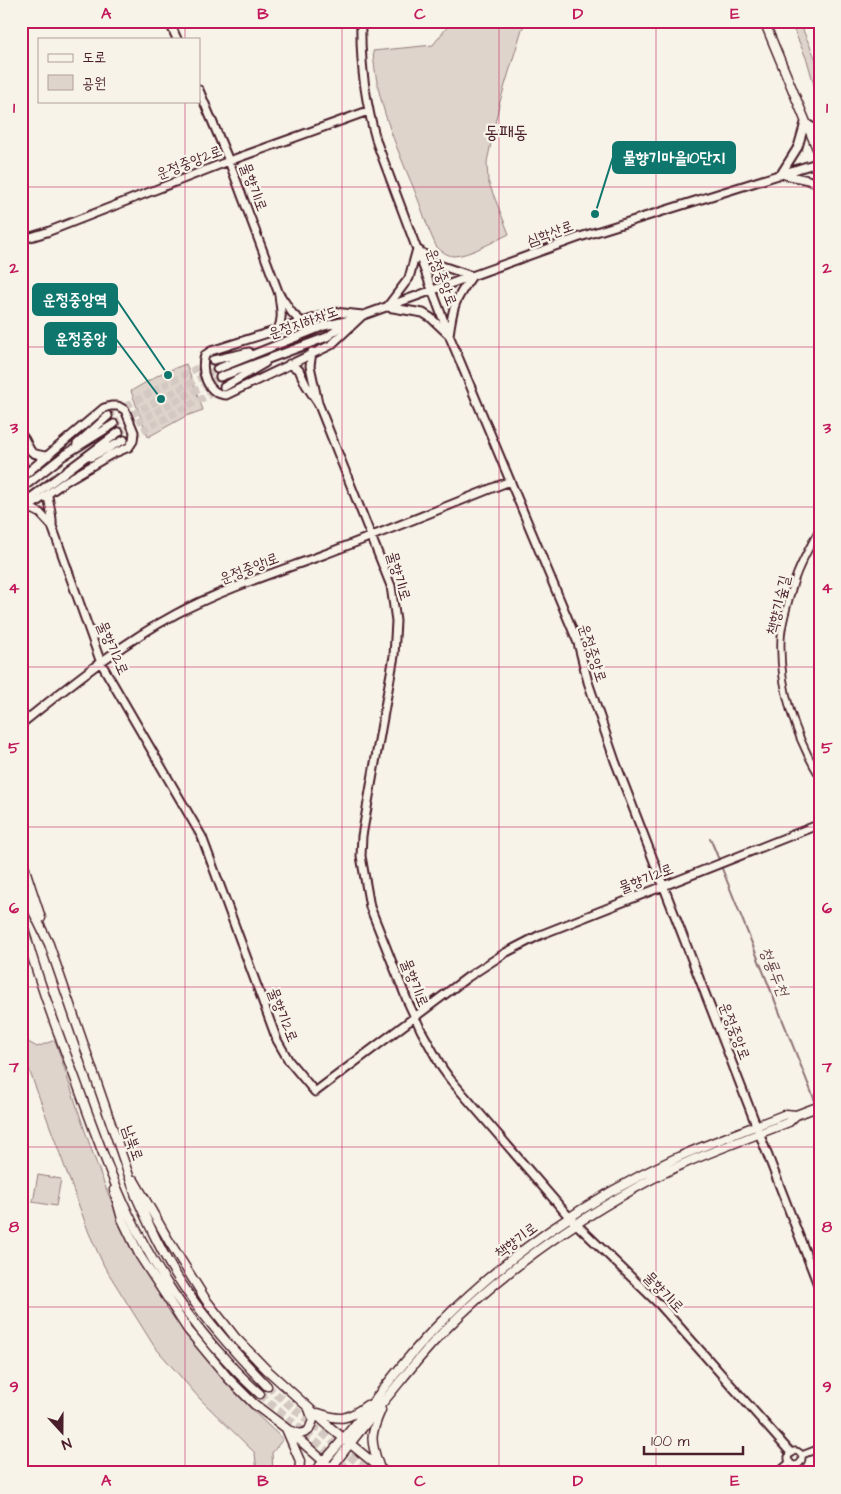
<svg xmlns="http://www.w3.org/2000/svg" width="841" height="1494" font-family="'Architects Daughter','Poor Story',sans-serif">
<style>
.green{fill:#ded4cc;stroke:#947a7c}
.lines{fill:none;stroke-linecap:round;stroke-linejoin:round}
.stream{stroke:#8e7275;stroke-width:2}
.tertiary-tunnel{stroke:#d4c9c2;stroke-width:7;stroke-dasharray:7 3.5;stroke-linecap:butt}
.secondary-tunnel{stroke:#d4c9c2;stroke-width:8;stroke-dasharray:8 4;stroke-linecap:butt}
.minor-casing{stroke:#4a1f2b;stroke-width:9}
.tertiary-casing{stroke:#4a1f2b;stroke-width:11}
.secondary-casing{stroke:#4a1f2b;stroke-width:11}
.minor{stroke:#f7f3e8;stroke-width:5.5}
.tertiary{stroke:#f7f3e8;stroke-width:7}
.secondary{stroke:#f7f3e8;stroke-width:8}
.grid{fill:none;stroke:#c2185b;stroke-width:1;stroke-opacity:0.55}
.labels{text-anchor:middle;stroke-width:4.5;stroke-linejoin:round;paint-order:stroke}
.street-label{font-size:15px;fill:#4a1f2b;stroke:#f7f3e8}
.water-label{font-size:16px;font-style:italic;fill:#6c4950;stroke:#f7f3e8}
.quarter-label{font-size:18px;fill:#4a1f2b;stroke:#f7f3e8}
.leader{fill:none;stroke:#0f766e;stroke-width:2}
.callout-dot{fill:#0f766e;stroke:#f7f3e8;stroke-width:2}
.callout{fill:#0f766e;stroke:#0f766e;stroke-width:2}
.callout-label{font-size:16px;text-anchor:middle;font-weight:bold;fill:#fff}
.neatline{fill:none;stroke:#c2185b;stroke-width:2}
.grid-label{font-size:16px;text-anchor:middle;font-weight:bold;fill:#c2185b}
</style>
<rect width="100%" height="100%" fill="#f7f3e8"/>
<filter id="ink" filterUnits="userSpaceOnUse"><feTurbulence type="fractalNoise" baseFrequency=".02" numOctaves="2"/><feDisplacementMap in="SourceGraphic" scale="10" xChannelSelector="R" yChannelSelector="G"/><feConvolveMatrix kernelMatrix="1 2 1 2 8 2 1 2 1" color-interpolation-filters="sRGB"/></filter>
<g filter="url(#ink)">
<path class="green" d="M 452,21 L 527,21 L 522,29 L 499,105 L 487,162 L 488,181 L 509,234 C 494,241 469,256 453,256 C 446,255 441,251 436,246 C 427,228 422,208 414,189 C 395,144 376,100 373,51 L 433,45 Z
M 790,21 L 799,21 L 820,69 L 820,106 L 807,60 Z
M 186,364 L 203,410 L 186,416 L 148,437 L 131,391 L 162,373 Z
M 21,1038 L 37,1047 L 55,1040 C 79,1112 101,1188 137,1256 C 172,1323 227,1389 283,1439 L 272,1453 L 273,1473 L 257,1473 L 255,1453 L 200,1399 L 154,1346 L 104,1266 L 89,1233 L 23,1053 L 21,1052 Z
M 38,1175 L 61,1179 L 56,1206 L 33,1202 Z"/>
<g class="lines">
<path class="stream" d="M 710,838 L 720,862
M 721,866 L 817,1106"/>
<path class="tertiary-tunnel" d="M 108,416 L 168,383 L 213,360
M 114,424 L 217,369
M 119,432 L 220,377
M 124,440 L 224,387"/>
<path class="secondary-tunnel" d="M 267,1386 L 370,1473
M 260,1394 L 352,1473"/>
<g class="minor-casing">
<path id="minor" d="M 820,527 C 812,544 801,561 795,579 C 791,592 781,626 781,639 C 779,687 795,736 820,777
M788 1458a7 7 0 1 1 14 0a7 7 0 1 1-14 0Z
M 802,1455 L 820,1448
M 777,1473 L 790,1462"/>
</g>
<g class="tertiary-casing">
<path id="tertiary" d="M 169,21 L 177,39
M 361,21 C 360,64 365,102 377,143 L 449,335 L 578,643 L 588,682 L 615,761 L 820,1290
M 199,90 L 229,161 L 279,294
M 820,131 L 805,123 L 798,147 L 781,174 L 808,180 L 820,185
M 21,240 L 47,232 L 229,161 L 368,111
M 417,249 L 439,265 L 472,276 C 455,300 453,305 449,335 L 431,318 L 423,313 L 387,307 L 409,278 Z
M 334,312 L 363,315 L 331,345 L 226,395 C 207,394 200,371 205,355 L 211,351 Z
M 350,320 L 580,237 L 820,162
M 278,330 C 284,315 280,309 279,294 C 288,305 291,316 303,322
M 213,360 L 249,352
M 289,364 L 299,370 L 306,385 L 318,403 L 310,366 L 312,352
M 217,369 L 324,326 L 350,320 L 327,337 L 220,377
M 224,387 L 265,363
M 318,403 L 391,586 L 396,621 L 394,656 L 362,836 L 361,856 L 370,907 L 407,1000 L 421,1030 L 442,1068 L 450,1079 L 570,1218 L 660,1305 L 791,1453
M 21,434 C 33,448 23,454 48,456
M 77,444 L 108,416
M 91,457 L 124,440
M 21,458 L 25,475
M 21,478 L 104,408 L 111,406 L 118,406 L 125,410 L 134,432 L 133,441 L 129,447 L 110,455 L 66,481 L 21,513
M 21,489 L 63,456 L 114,424
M 21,505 L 119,432
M 30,508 L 40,513 L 52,526 C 53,515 49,506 48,495
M 52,526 L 101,663 L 202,837 L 277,1040 L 289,1061 L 315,1092 L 468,977 L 505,953 L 540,935 L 820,824
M 21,724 C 70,685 120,644 176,614 C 221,590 271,574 320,556 C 384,532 447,506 510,481"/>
</g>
<g class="secondary-casing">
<path id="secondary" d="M 764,21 L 820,156
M 21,857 L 41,918
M 21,882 L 27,899 L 49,944 L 136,1196 C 149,1225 162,1254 180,1281 C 204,1319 236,1354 267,1386
M 21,917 C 35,972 55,1025 75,1078 C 92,1124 108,1171 129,1215 C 154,1267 189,1321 228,1362 C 238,1374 249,1384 260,1394
M 134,1180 L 169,1241 L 206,1300 L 235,1337 L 266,1369 L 331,1428 L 386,1473
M 114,1190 L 122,1219 L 140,1256 L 188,1330 L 228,1378 L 254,1404 L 287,1429 L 337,1473
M 318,1413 C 341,1421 347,1420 367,1405
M 287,1431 L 300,1461 L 299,1473
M 291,1431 C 298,1434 302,1435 309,1430 L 313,1420 L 309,1409
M 379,1466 C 370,1440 370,1435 381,1410
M 313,1473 C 359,1426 393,1370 440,1323 C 506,1256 588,1199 674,1159 C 711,1142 749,1129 786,1114 L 796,1115
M 328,1473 C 344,1450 362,1429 379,1407 C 401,1381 421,1354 445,1330 C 502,1272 569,1225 639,1186 C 687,1159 739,1142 789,1122 L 796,1115 L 820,1106"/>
</g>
<use href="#minor" class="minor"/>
<use href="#tertiary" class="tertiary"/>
<use href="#secondary" class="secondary"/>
</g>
</g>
<path class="grid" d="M 185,21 L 185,39M 342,21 L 342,1473M 499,21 L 499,1473M 656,21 L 656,1473M 185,101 L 185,1473M 21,187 L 820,187M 21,347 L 820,347M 21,507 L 820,507M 21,667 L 820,667M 21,827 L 820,827M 21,987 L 820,987M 21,1147 L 820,1147M 21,1307 L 820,1307"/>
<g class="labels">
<g class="street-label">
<text transform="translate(189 162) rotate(-21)" y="5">운정중앙2로</text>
<text transform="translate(254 187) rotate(69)" y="5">물향기1로</text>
<text transform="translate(550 233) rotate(-20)" y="5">심학산로</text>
<text transform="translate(442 277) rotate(69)" y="5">운정중앙로</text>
<text transform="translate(303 322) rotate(-19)" y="5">운정지하차도</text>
<text transform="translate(249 568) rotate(-21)" y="5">운정중앙1로</text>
<text transform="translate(399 576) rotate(73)" y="5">물향기1로</text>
<text transform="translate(778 605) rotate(-77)" y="5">책향기숲길</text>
<text transform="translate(113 648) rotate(66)" y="5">물향기2로</text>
<text transform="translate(593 653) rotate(72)" y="5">운정중앙로</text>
<text transform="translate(646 878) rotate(-21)" y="5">물향기2로</text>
<text transform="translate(415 983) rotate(68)" y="5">물향기1로</text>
<text transform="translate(283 1015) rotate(68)" y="5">물향기2로</text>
<text transform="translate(735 1031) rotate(69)" y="5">운정중앙로</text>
<text transform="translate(133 1143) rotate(71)" y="5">남북로</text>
<text transform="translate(516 1240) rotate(-37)" y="5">책향기로</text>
<text transform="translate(664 1292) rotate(46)" y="5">물향기1로</text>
</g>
<g class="water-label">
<text transform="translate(775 971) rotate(68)" y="6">청룡두천</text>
</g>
<g class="quarter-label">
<text x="506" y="138">동패동</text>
</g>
</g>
<path class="leader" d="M595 214L613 157M168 375L117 300M161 399L116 339"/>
<g class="callout-dot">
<circle cx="595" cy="214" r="5"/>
<circle cx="168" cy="375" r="5"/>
<circle cx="161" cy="399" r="5"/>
</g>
<g class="callout">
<rect x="613" y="142" width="122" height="31" rx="5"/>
<rect x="33" y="284" width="84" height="31" rx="5"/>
<rect x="45" y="323" width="71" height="31" rx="5"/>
</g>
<g class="callout-label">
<text x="674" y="163">물향기마을10단지</text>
<text x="75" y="305">운정중앙역</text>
<text x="81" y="344">운정중앙</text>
</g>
<rect width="841" height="1494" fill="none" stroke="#f7f3e8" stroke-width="55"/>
<rect x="38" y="38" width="162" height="65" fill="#f7f3e8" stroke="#b29e9c"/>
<rect x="48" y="54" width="25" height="8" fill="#f7f3e8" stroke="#b29e9c"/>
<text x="82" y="62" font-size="15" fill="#4a1f2b">도로</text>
<rect x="48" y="75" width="25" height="15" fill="#ded4cc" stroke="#b29e9c"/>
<text x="82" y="88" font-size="15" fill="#4a1f2b">공원</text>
<g transform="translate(62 1432) rotate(159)" stroke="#f7f3e8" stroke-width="4" paint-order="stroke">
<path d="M0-4L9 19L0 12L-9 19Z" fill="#4a1f2b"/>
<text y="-8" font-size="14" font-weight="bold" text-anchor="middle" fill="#4a1f2b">N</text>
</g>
<path d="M644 1446v8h99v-8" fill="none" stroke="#4a1f2b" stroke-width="2.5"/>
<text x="651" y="1446" font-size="15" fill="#4a1f2b" stroke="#f7f3e8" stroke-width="4" paint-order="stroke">100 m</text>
<rect x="28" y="28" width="786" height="1438" class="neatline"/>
<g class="grid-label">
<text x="106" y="19">A</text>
<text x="263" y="19">B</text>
<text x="420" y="19">C</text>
<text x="578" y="19">D</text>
<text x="735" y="19">E</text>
<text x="14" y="113">1</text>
<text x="827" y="113">1</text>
<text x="14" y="273">2</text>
<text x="827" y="273">2</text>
<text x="14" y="433">3</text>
<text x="827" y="433">3</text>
<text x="14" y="593">4</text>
<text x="827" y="593">4</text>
<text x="14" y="753">5</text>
<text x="827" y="753">5</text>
<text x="14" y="913">6</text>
<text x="827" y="913">6</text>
<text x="14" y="1072">7</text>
<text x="827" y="1072">7</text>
<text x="14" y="1232">8</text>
<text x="827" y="1232">8</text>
<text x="14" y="1392">9</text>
<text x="827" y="1392">9</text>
<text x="106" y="1486">A</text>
<text x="263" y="1486">B</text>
<text x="420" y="1486">C</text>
<text x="578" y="1486">D</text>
<text x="735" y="1486">E</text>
</g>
</svg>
